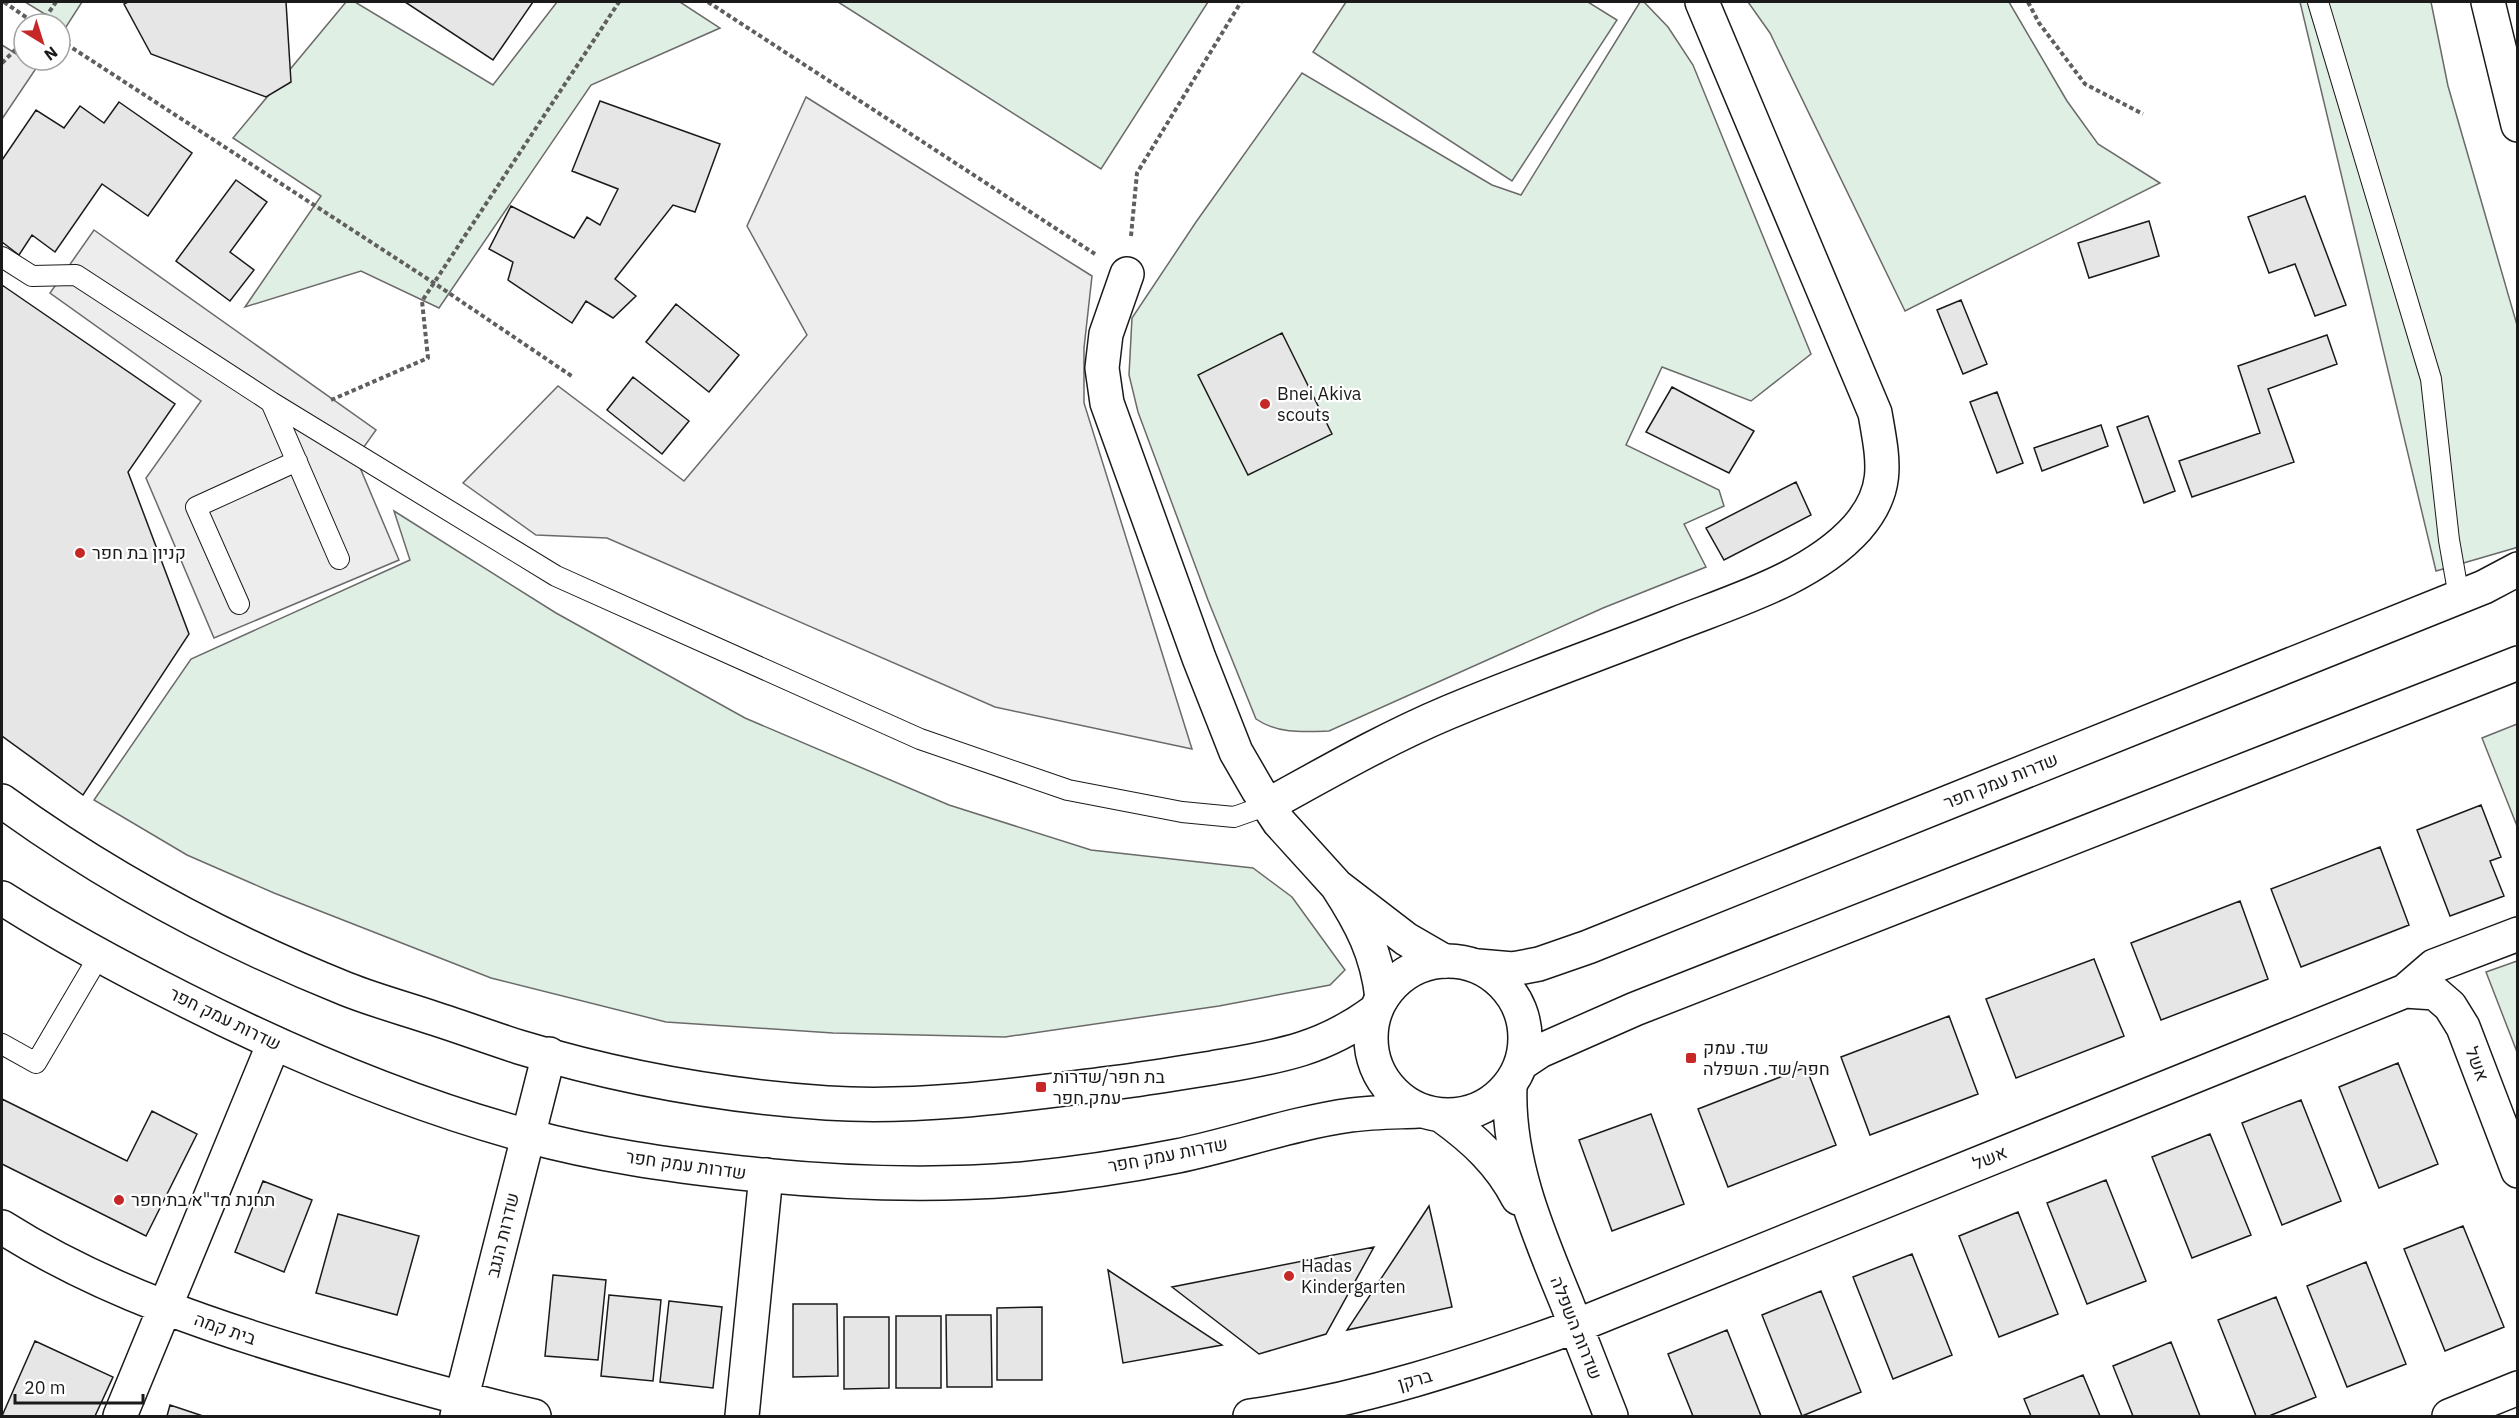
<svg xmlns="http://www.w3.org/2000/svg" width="2519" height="1418" font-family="'IBM Plex Sans',Heebo,sans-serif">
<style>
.green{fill:#e0efe3;stroke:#6a6a6a;stroke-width:1.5}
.parking{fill:#ededed;stroke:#6a6a6a;stroke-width:1.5}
.building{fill:#e6e6e6;stroke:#1a1a1a;stroke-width:1.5}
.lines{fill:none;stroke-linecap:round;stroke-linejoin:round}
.lane-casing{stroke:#1a1a1a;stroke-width:22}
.street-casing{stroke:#1a1a1a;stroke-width:36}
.secondary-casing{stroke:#1a1a1a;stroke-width:36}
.path{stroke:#5f5f5f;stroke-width:4;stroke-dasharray:4.5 3;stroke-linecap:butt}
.lane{stroke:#fff;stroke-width:20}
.street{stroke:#fff;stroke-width:33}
.secondary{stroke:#fff;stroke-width:33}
.poi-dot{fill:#c62828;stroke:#fff;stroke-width:2}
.labels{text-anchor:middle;stroke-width:4.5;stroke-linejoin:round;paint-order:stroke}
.poi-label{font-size:18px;fill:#1a1a1a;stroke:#fff;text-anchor:start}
.street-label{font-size:18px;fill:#1a1a1a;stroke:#fff}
</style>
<rect width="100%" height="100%" fill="#fff"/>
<path class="green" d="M 25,2 L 82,2 L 66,27 Z
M 346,2 L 355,2 L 493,85 L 557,2 L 680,2 L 720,28 L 591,85 L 439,308 L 361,271 L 245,307 L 321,196 L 233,138 Z
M 838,2 L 1208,2 L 1101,169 Z
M 1346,2 L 1588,2 L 1617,20 L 1512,181 L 1313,52 Z
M 1640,2 L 1644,2 L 1668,27 L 1693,65 L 1811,354 L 1751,401 L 1662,367 L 1626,445 L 1719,490 L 1724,506 L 1684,524 L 1706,567 L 1603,608 L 1329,731 C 1303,732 1278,734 1256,719 L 1208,600 L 1138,412 L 1129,375 L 1132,318 L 1196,222 L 1302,73 L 1492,185 L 1521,195 Z
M 1748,2 L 2009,2 L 2067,101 L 2098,144 L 2160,183 L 1905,311 L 1770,33 Z
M 2300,2 L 2431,2 L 2448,86 L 2517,325 L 2518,546 L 2515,548 L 2436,571 Z
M 394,511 L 556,613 L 745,718 L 949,805 L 1091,850 L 1253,868 L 1292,897 L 1345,970 L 1330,985 L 1219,1006 L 1005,1037 L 833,1033 L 666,1022 L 491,978 L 274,893 L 187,855 L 94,800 L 191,659 L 410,560 Z
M 2517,724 L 2518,724 L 2517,826 L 2482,738 Z
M 2517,961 L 2518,961 L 2517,1052 L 2486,972 Z"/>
<path class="parking" d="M 2,45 L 37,67 L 2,119 Z
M 806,97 L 1092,276 L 1084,348 L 1084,403 L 1192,749 L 995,707 L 607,538 L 536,535 L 463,483 L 558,386 L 684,481 L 807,335 L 747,226 Z
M 94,230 L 376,430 L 356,458 L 399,560 L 214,638 L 146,478 L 201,401 L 50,293 Z"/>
<path class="building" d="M 128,2 L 286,2 L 291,82 L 266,97 L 151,54 L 124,4 Z
M 405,2 L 533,2 L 493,60 Z
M 600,101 L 720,144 L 695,212 L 673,205 L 615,279 L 636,296 L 613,318 L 586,301 L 572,323 L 508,280 L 513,262 L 489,249 L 511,206 L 574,238 L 587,217 L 600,225 L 618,189 L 572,171 Z
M 119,102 L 192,153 L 148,216 L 102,184 L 55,252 L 32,235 L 19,255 L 2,242 L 2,160 L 36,110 L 64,128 L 80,106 L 104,123 Z
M 236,180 L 267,202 L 230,252 L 254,270 L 230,301 L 176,261 Z
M 2305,196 L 2346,305 L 2315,316 L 2295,264 L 2269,273 L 2248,217 Z
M 2149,221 L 2159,256 L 2089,278 L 2078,243 Z
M 2,285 L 175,404 L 128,472 L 189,634 L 83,795 L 2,736 Z
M 1961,300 L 1987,364 L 1963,374 L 1937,310 Z
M 676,304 L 739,355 L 709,392 L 646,342 Z
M 1282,333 L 1332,434 L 1248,475 L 1198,375 Z
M 2327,335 L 2337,364 L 2268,389 L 2294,462 L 2192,497 L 2179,461 L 2260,433 L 2238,366 Z
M 633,377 L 689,421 L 662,454 L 607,410 Z
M 1672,387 L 1754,431 L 1729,473 L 1646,432 Z
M 1997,392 L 2023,463 L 1997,473 L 1970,402 Z
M 2148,416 L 2175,491 L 2144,503 L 2117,427 Z
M 2101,425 L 2108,446 L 2042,471 L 2034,448 Z
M 1796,482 L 1811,515 L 1724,560 L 1706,528 Z
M 2481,805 L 2501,857 L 2490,861 L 2504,896 L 2450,916 L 2417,830 Z
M 2380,847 L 2409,925 L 2301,967 L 2271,889 Z
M 2240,901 L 2268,979 L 2161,1020 L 2131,943 Z
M 2094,959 L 2124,1036 L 2016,1078 L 1986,999 Z
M 1949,1016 L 1978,1094 L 1870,1135 L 1841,1057 Z
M 2398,1063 L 2438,1164 L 2379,1188 L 2339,1087 Z
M 1806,1067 L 1836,1145 L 1728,1187 L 1698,1109 Z
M 2,1099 L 127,1161 L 152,1111 L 197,1134 L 146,1236 L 2,1164 Z
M 2301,1100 L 2341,1201 L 2282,1225 L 2242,1123 Z
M 1651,1114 L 1684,1204 L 1612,1231 L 1579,1140 Z
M 2210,1134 L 2251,1235 L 2192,1258 L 2152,1157 Z
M 2106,1180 L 2146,1281 L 2087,1304 L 2047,1203 Z
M 263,1181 L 312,1200 L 284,1272 L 235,1252 Z
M 1429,1206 L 1452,1307 L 1347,1330 Z
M 2018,1212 L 2058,1314 L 1999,1337 L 1959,1236 Z
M 338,1214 L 419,1236 L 397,1315 L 316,1293 Z
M 2463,1226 L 2504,1327 L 2445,1351 L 2404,1249 Z
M 1374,1247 L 1326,1334 L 1259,1354 L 1172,1287 Z
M 1912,1254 L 1952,1355 L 1893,1379 L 1853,1277 Z
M 2366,1262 L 2406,1364 L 2347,1387 L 2307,1286 Z
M 1108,1270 L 1222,1345 L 1123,1363 Z
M 553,1275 L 606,1280 L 598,1360 L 545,1356 Z
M 1821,1291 L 1861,1392 L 1802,1416 L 1762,1315 Z
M 609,1295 L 661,1300 L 653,1381 L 601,1376 Z
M 2276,1297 L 2316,1397 L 2269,1416 L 2256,1416 L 2218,1320 Z
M 669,1301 L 722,1307 L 713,1388 L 660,1382 Z
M 793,1304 L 837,1304 L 838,1376 L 793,1377 Z
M 1042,1307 L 1042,1380 L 997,1380 L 997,1308 Z
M 946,1315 L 991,1315 L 992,1387 L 947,1387 Z
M 896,1316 L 941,1316 L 941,1388 L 896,1388 Z
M 844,1317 L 889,1317 L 889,1388 L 844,1389 Z
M 1727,1330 L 1761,1416 L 1693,1416 L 1668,1354 Z
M 35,1341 L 113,1377 L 95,1416 L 2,1416 Z
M 2171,1342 L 2200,1416 L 2133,1416 L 2113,1366 Z
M 2083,1375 L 2100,1416 L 2031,1416 L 2024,1399 Z
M 170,1405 L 203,1416 L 167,1416 Z"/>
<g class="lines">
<g class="lane-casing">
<path id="lane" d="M 2318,2 L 2431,379 L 2449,540 L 2459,597
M 2,257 L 32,276 L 76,275 L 271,402 L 339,559
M 271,402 L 556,576 L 920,739 L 1068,790 L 1182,812 L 1234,817 L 1268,805
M 239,604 L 196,507 L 297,461
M 2,1044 L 36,1063 L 99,956"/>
</g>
<g class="street-casing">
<path id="street" d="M 1127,274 L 1106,334 L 1102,368 L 1107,403 L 1199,658 L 1236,752 L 1258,790 L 1279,822 L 1337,886
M 1268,805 C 1328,772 1387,738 1449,712 C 1525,680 1602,653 1678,623 C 1737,600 1813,577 1857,528 C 1891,489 1883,460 1875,413 L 1702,2
M 2405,991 L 2434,966 L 2518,934
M 1382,998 C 1377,953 1361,923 1337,886 L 1406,939 L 1444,961
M 1510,1086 C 1507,1161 1538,1233 1566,1301 C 1581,1340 1596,1378 1611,1416
M 1442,1116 C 1474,1139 1500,1163 1518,1198
M 2,1227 C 103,1291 218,1329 332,1362 C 399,1381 466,1401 534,1416
M 120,1416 L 274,1043
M 457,1416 L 549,1054
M 742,1416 L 766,1175
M 1250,1416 C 1363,1400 1469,1365 1576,1326 L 2405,991 L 2435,993 L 2450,1006 L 2463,1027 L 2518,1171
M 2449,1416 L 2518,1388"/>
</g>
<g class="secondary-casing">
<path id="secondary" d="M 2488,2 L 2518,125
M 2,801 C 108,878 224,940 346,989 C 376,1001 407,1009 436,1019 C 464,1028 491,1038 519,1047 C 618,1077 724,1096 827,1103 C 922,1109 1017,1095 1111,1083 C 1145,1079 1178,1073 1212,1068 C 1275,1057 1321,1051 1375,1011
M 2,898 C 60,935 121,968 183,999 C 294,1055 409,1104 528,1136 C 598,1155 669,1165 741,1173 C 834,1183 929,1187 1023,1179 C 1074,1174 1127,1166 1177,1156 C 1235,1144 1293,1123 1351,1115 C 1373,1112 1396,1112 1418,1111
M1371 1038a77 77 0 1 1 154 0a77 77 0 1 1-154 0Z
M 1478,966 L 1513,969 L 1539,964 L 1588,947 L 2484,587 L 2518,569
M 1522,1063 L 1540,1051 L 1635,1009 L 2518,663"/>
</g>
<path class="path" d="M 4,2 L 36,24
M 708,2 L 1095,254
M 2028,2 L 2039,23 L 2085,84 L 2143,114
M 41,24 L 56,2
M 60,40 L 434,283 L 573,377
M 2,63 L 24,41
M 1131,236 L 1137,173 L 1241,2
M 331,400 L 428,358 L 422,301 L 619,2"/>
<use href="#lane" class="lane"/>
<use href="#street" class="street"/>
<use href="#secondary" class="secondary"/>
</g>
<g class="poi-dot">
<circle cx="1265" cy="404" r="6"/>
<circle cx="80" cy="553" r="6"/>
<rect x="1685" y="1052" width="12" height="12" rx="3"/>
<rect x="1035" y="1081" width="12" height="12" rx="3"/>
<circle cx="119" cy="1200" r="6"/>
<circle cx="1289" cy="1276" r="6"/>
</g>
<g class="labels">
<g class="poi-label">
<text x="1277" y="400">Bnei Akiva<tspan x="1277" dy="21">scouts</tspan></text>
<text x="92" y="559">קניון בת חפר</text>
<text x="1703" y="1054">שד. עמק<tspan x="1703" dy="21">חפר/שד. השפלה</tspan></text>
<text x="1053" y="1083">בת חפר/שדרות<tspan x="1053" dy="21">עמק חפר</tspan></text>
<text x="131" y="1206">תחנת מד"א בת חפר</text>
<text x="1301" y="1272">Hadas<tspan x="1301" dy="21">Kindergarten</tspan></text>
</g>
<g class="street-label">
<text transform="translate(2001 781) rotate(-22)" y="6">שדרות עמק חפר</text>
<text transform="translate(225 1019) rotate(26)" y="6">שדרות עמק חפר</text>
<text transform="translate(2477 1064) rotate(69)" y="6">אשל</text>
<text transform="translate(1168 1155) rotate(-11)" y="6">שדרות עמק חפר</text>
<text transform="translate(1990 1158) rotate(-22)" y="6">אשל</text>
<text transform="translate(686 1165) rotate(8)" y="6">שדרות עמק חפר</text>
<text transform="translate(503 1235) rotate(-76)" y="6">שדרות הנגב</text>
<text transform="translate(1576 1328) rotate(68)" y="6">שדרות השפלה</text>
<text transform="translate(225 1329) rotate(19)" y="6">בית קמה</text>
<text transform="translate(1415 1380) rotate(-16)" y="6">ברקן</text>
</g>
</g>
<rect width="2519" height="1418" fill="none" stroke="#1a1a1a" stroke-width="6"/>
<g transform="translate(42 42) rotate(142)"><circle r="28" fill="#ffffff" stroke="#a3a3a3" stroke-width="1.5"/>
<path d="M0-4.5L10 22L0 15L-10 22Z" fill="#c62828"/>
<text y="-9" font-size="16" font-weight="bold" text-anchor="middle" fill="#1a1a1a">N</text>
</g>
<path d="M15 1394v9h128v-9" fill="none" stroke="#1a1a1a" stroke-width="3"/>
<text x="24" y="1394" font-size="18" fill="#1a1a1a" stroke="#ffffff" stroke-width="4.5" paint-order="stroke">20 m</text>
</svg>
